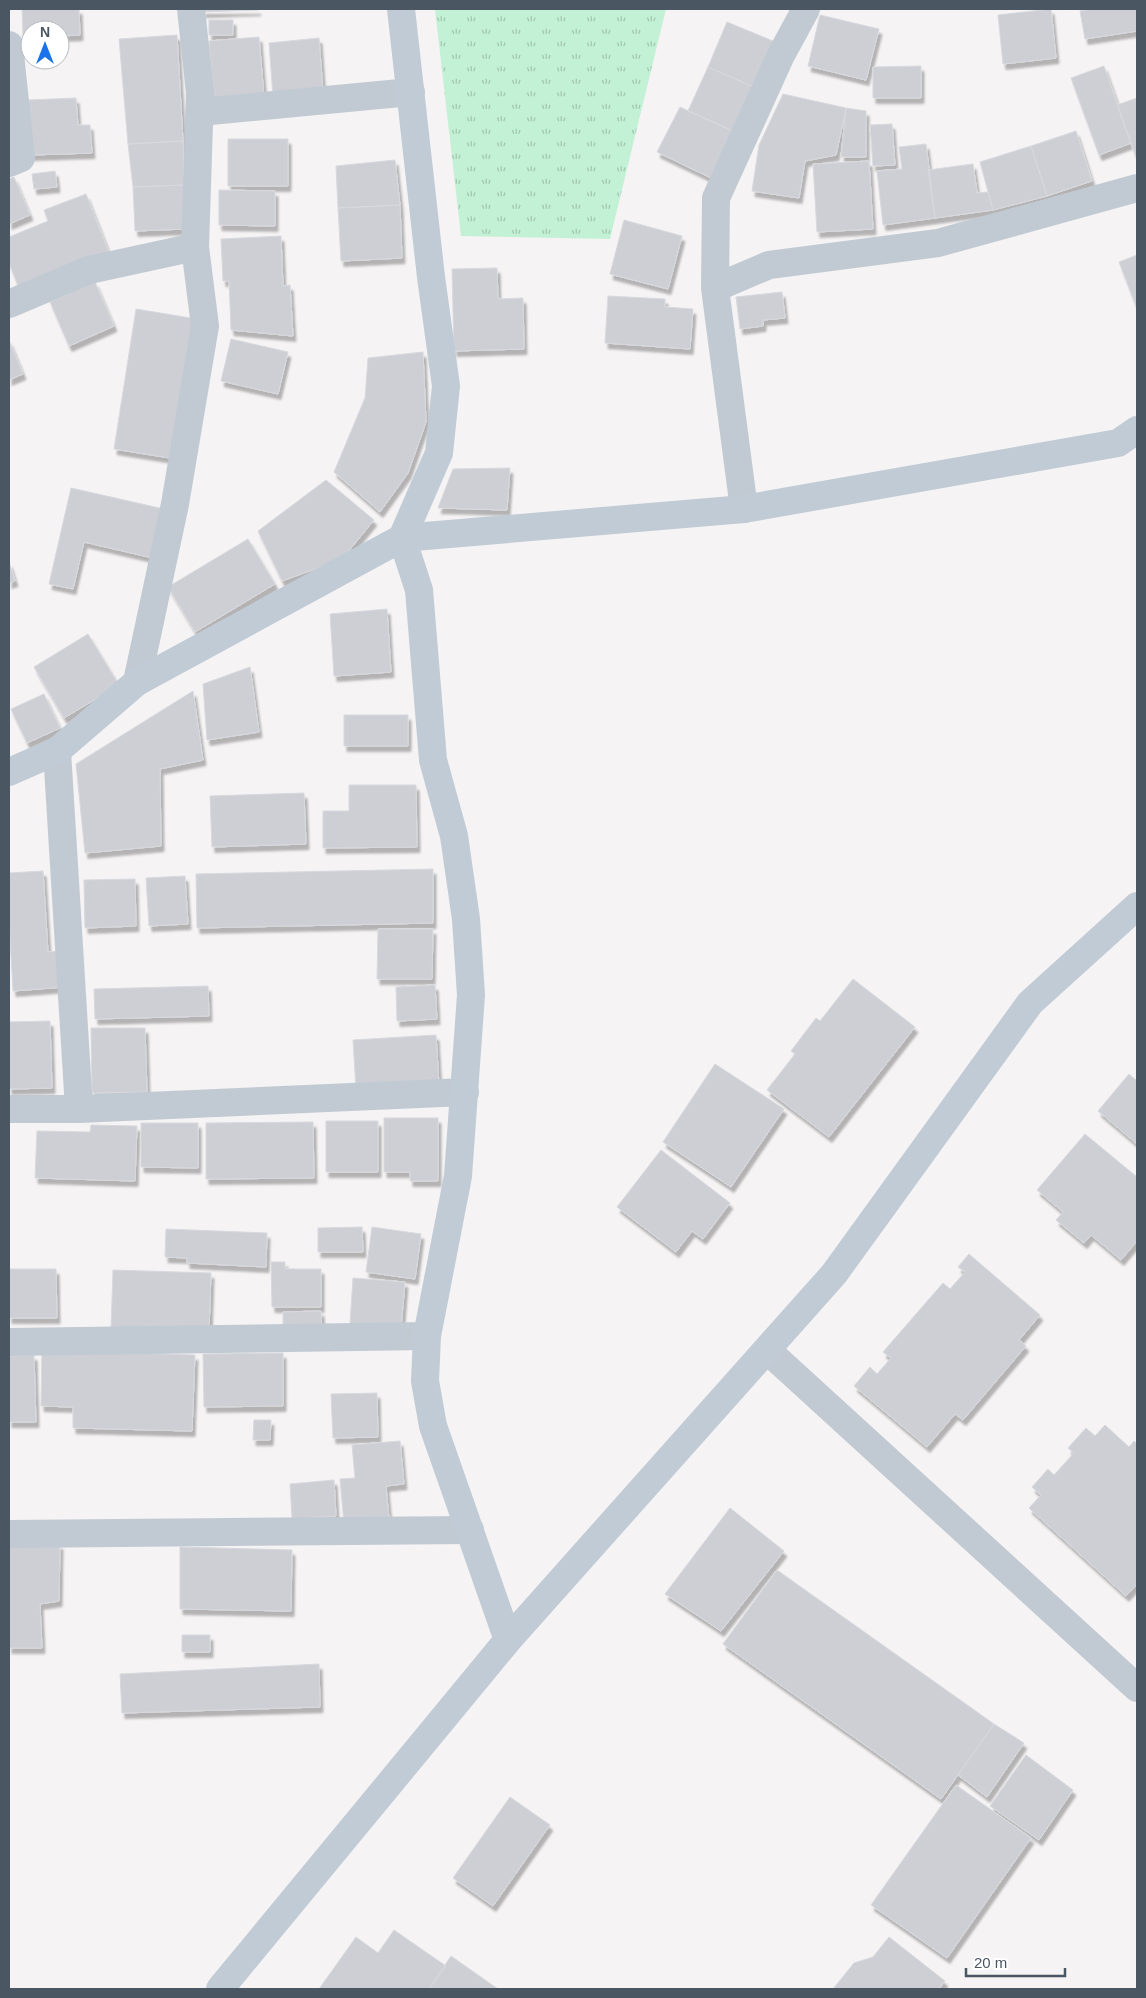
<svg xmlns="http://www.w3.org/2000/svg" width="1146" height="1998" font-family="Helvetica,sans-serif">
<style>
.park{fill:url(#park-tufts)}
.building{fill:#cdcfd5;stroke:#d7d9de;filter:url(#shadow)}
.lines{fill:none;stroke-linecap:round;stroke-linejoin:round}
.street{stroke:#c1cad2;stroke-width:28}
.secondary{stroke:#c1cbd6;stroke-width:28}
</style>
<defs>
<pattern id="park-tufts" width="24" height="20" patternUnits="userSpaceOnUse" patternTransform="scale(1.25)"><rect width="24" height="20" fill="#c3f1d5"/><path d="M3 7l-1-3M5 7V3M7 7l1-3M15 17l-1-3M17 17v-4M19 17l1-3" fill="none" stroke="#a0c6b0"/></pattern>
<filter id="shadow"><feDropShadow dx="3" dy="5.5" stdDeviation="1" flood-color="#0004"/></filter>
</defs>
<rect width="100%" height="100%" fill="#f5f3f3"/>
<path class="park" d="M 435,9 L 666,9 L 610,239 L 461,236 Z"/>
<path class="building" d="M 22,9 L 79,9 L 80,35 L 60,36 L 60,30 L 30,30 L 30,37 L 23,37 Z
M 203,9 L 258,9 L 258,10 L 203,12 Z
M 1051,9 L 1056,58 L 1003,64 L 998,15 Z
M 1093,9 L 1137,9 L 1137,31 L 1085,39 L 1080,11 Z
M 820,15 L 879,29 L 866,80 L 808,66 Z
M 209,20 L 233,20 L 233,35 L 209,35 Z
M 727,22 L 773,41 L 754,87 L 708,67 Z
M 177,35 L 183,141 L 128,144 L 119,39 Z
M 259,37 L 264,97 L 214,101 L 209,41 Z
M 319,38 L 323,92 L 273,97 L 269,43 Z
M 921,66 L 921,98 L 873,98 L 873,67 Z
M 1104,66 L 1131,143 L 1099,155 L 1071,78 Z
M 708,67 L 754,87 L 735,132 L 688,111 Z
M 783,94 L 846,108 L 836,155 L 805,161 L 799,198 L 752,191 L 759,145 Z
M 76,98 L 78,125 L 90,125 L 92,153 L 31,155 L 28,100 Z
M 1137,98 L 1137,160 L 1117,105 Z
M 680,107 L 735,132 L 713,179 L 657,152 Z
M 846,108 L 866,111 L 866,157 L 841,157 Z
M 892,124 L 895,165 L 873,166 L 870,125 Z
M 1076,131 L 1092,181 L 1047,196 L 1031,146 Z
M 228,139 L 288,139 L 288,186 L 228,186 Z
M 183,141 L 184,185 L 133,187 L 128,144 Z
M 926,144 L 935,218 L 883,225 L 877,171 L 902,169 L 899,147 Z
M 1031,146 L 1047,196 L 993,210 L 980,162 Z
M 395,160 L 400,205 L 338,208 L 336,166 Z
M 869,161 L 873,229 L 817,232 L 813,164 Z
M 973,164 L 977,193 L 988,192 L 993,210 L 935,218 L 928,170 Z
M 55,171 L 57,187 L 34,189 L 32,174 Z
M 14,177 L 30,215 L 9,224 L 9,179 Z
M 184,185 L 186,229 L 135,231 L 133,187 Z
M 219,190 L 275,191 L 275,226 L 219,225 Z
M 86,194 L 109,253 L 19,288 L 9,263 L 9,237 L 48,221 L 44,210 Z
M 400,205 L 402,258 L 341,261 L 338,208 Z
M 624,220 L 682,236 L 668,289 L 610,274 Z
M 281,236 L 283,286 L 290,285 L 293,336 L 231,330 L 229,281 L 223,281 L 221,239 Z
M 1137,255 L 1137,309 L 1119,262 Z
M 497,268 L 498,299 L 523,298 L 524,349 L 454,351 L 452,269 Z
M 95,282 L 114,326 L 69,346 L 50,302 Z
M 782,292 L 785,318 L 763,320 L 763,326 L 740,329 L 736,297 Z
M 608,296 L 665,299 L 665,307 L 693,309 L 690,349 L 605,343 Z
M 136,309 L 197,319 L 176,459 L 114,449 Z
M 231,339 L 288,352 L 278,394 L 221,381 Z
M 9,340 L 23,374 L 9,380 Z
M 423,352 L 426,422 L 408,473 L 380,512 L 334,472 L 365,398 L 368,358 Z
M 510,468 L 507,510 L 438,508 L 453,469 Z
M 326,480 L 374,520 L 342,559 L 282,581 L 258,531 Z
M 71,488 L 164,509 L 153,558 L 84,542 L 73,589 L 49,584 Z
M 248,539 L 275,584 L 195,632 L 168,587 Z
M 9,562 L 15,581 L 9,583 Z
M 387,609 L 391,672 L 334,676 L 330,614 Z
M 88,634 L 119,685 L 64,718 L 34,667 Z
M 250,667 L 259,732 L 207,740 L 203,684 Z
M 193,691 L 203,760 L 160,769 L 161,846 L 85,853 L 76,764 Z
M 44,694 L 60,728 L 27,743 L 11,709 Z
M 344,715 L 408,715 L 408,746 L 344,746 Z
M 349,785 L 416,785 L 417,847 L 323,848 L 323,811 L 349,811 Z
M 304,793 L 306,844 L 212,847 L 210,796 Z
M 433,869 L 433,923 L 197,928 L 196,874 Z
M 43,871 L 48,952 L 62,951 L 64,987 L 13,991 L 9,919 L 9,873 Z
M 185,876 L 188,924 L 149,926 L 146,878 Z
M 135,879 L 136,926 L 85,928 L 84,880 Z
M 378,929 L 433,929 L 432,979 L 377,979 Z
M 853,979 L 915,1027 L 829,1137 L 767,1090 L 795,1054 L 791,1051 L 816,1018 L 820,1021 Z
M 435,985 L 437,1019 L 397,1021 L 396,987 Z
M 208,986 L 209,1016 L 95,1019 L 94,989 Z
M 50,1021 L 52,1088 L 9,1089 L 9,1022 Z
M 91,1028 L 145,1028 L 147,1092 L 92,1093 Z
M 436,1035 L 439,1085 L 356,1090 L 353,1040 Z
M 715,1064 L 784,1109 L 731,1187 L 663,1142 Z
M 1129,1074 L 1137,1081 L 1137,1144 L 1098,1111 Z
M 384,1118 L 438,1118 L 438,1181 L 410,1181 L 410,1172 L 384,1172 Z
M 326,1121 L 378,1121 L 378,1172 L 326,1172 Z
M 313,1122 L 314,1178 L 206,1179 L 206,1123 Z
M 141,1123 L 198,1123 L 198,1168 L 141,1167 Z
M 91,1125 L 137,1126 L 135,1181 L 35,1178 L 37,1131 L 90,1132 Z
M 1085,1134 L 1137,1177 L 1137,1241 L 1121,1260 L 1091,1235 L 1084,1243 L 1056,1220 L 1063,1212 L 1037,1190 Z
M 661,1150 L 730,1203 L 703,1239 L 692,1231 L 676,1252 L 617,1207 Z
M 362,1227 L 363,1252 L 318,1252 L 318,1228 Z
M 372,1227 L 421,1234 L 415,1279 L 366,1272 Z
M 166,1229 L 267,1233 L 266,1267 L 187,1263 L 187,1258 L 165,1257 Z
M 969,1254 L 1040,1315 L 1019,1340 L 1026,1346 L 963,1420 L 955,1414 L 927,1447 L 854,1386 L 870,1367 L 877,1374 L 891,1358 L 883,1352 L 943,1283 L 950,1289 L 965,1272 L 958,1267 Z
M 271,1262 L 285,1262 L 285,1269 L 321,1269 L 321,1307 L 272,1307 Z
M 9,1269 L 56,1269 L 57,1318 L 9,1318 Z
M 113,1270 L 211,1273 L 209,1330 L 111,1328 Z
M 353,1278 L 405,1282 L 401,1328 L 350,1324 Z
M 321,1311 L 322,1334 L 283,1335 L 283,1312 Z
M 42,1350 L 195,1355 L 192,1431 L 73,1428 L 73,1407 L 41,1406 Z
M 283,1353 L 283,1406 L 204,1407 L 203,1354 Z
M 34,1355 L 36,1422 L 9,1422 L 9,1356 Z
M 377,1393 L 378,1437 L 333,1438 L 331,1394 Z
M 254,1420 L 271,1420 L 270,1440 L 253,1440 Z
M 1105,1425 L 1129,1447 L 1134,1441 L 1137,1444 L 1137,1584 L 1126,1596 L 1029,1508 L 1041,1495 L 1032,1487 L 1048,1469 L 1054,1475 L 1074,1453 L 1068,1448 L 1086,1428 L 1095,1436 Z
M 400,1441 L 404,1484 L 386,1486 L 389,1519 L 344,1524 L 340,1479 L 355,1478 L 352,1445 Z
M 334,1480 L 336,1516 L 292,1519 L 290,1484 Z
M 730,1508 L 784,1551 L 721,1631 L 665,1594 Z
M 9,1544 L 60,1544 L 59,1601 L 40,1604 L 42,1648 L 9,1648 Z
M 180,1547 L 292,1550 L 291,1611 L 180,1609 Z
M 777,1570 L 994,1724 L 941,1799 L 723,1644 Z
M 182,1635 L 210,1635 L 210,1652 L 182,1652 Z
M 319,1664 L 320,1707 L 122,1713 L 120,1674 Z
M 994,1724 L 1024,1743 L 987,1797 L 958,1775 Z
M 1026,1755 L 1073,1790 L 1039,1840 L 990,1806 Z
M 956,1785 L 1031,1838 L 947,1958 L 871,1905 Z
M 510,1797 L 550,1825 L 493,1906 L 453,1878 Z
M 394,1930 L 446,1966 L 429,1989 L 319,1989 L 356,1937 L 378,1953 Z
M 889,1937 L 945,1981 L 939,1989 L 833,1989 L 854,1963 L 873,1957 Z
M 451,1956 L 498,1989 L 429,1989 Z"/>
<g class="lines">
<path class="street" d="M 9,45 L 21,158 L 9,163
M 200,112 L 411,92
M 715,288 L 769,265 L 938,243 L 1137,188
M 9,304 L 89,270 L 195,247 L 200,93 L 191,9
M 744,509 L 715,288 L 716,198 L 781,55 L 806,9
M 137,682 L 175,504 L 205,326 L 195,247
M 57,751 L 79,1109
M 9,1109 L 79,1109 L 465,1092
M 9,1342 L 427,1336
M 767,1350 L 1137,1688
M 9,1534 L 470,1530"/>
<path class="secondary" d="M 401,9 L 431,277 L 446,386 L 439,453 L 402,538 L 419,590 L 433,760 L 454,836 L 466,919 L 471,995 L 458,1176 L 427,1336 L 425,1381 L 433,1426 L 508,1640
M 9,772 L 57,751 L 137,682 L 402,538 L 744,509 L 1118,443 L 1137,430
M 220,1989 L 508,1640 L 834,1274 L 1030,1003 L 1137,906"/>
</g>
<rect width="1146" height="1998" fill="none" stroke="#4a5661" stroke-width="20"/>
<g transform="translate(45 45)"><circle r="24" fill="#ffffff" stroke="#b7bbc0"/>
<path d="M0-4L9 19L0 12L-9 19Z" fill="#1a73e8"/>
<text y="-8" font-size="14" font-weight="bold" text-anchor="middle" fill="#4a5661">N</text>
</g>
<path d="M966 1968v8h99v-8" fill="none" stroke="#4a5661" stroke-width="2.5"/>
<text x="974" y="1968" font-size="15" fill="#4a5661" stroke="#ffffff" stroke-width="4" paint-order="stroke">20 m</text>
</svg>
